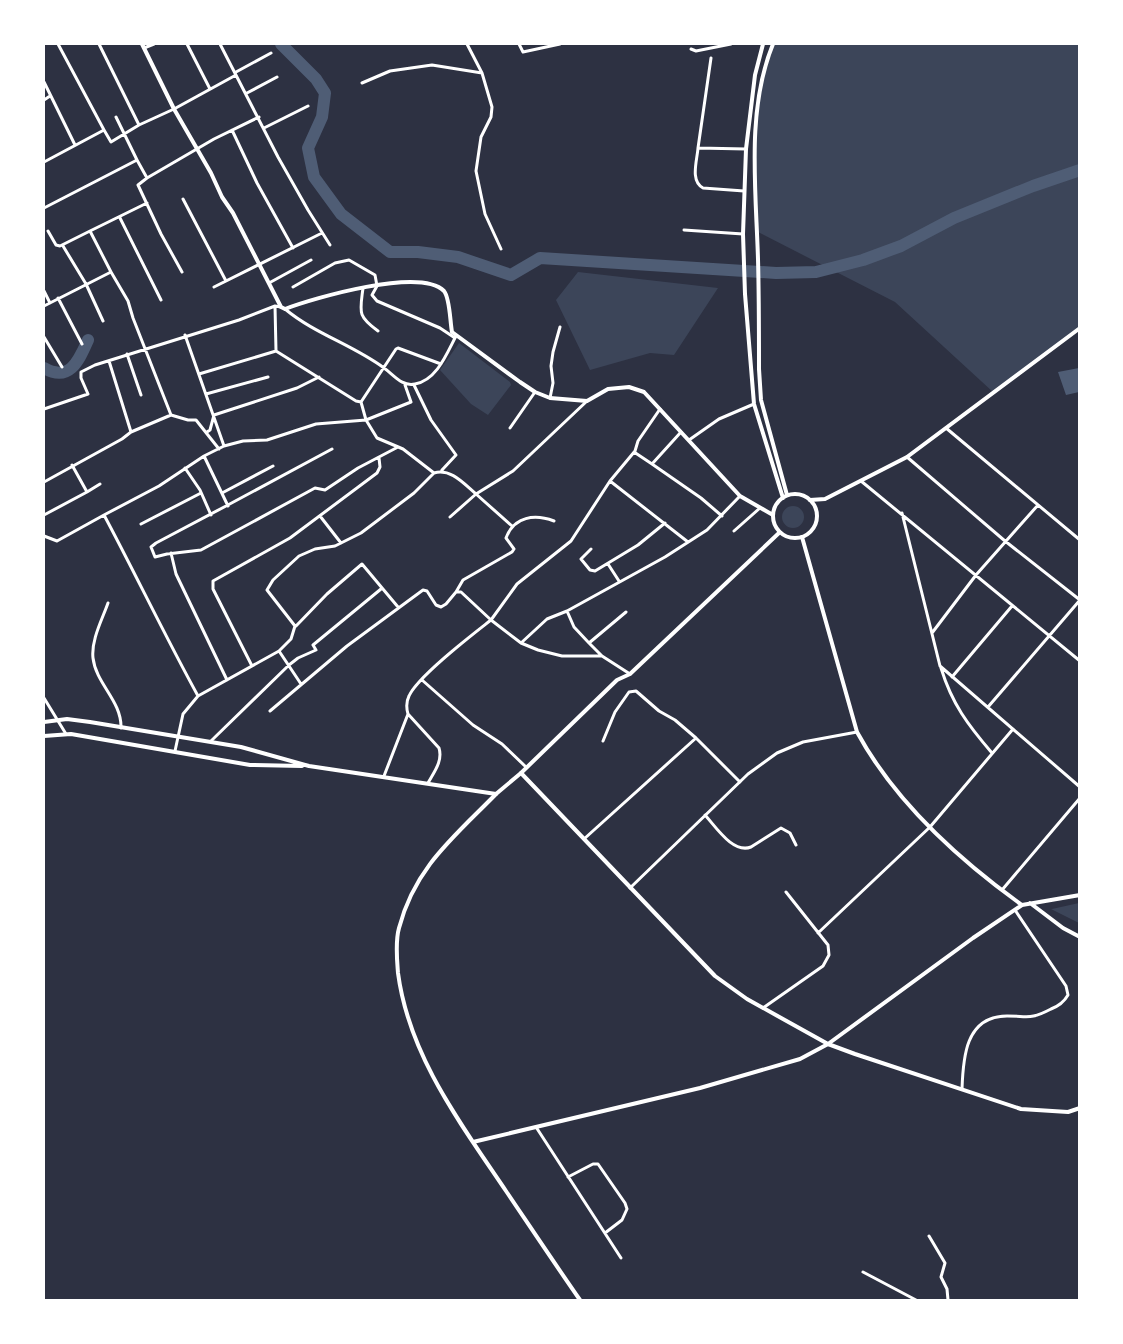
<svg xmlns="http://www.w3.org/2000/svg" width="1123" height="1344" font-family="'Varela Round',sans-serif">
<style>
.green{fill:#3c4559}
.water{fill:#4f5d75}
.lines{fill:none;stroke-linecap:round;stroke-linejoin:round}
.river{stroke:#4f5d75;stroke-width:12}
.minor{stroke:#fff;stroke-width:3}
.tertiary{stroke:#fff;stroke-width:4}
.secondary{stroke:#fff;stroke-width:4}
</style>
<rect width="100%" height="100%" fill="#2d3142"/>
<path class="green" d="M 773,44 L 1079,44 L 1079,328 L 993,392 L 895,302 L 756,231 C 755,170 749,102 773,44 Z
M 578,272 L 718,288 L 674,355 L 650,353 L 590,370 L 556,300 Z
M 459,343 L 510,382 L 511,385 L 488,415 L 471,404 L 440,370 Z
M782 517a11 11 0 1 1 22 0a11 11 0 1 1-22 0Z
M 1079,903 L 1079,923 L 1051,909 L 1052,909 Z"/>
<path class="water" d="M 1079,368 L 1079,392 L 1066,395 L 1058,372 Z"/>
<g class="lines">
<path class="river" d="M 281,44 L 316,79 L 325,93 L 322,117 L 308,148 L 314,177 L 341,214 L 390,252 L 418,252 L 458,257 L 511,275 L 540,258 L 776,273 L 816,272 L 863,260 L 901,246 L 954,218 L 1033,186 L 1080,170
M 44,368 C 70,383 79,360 88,340"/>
<path class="minor" d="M 58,44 L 104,130
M 99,44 L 139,125
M 187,44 L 210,89
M 220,44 L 278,157 L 308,210 L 330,245
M 467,44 L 482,73
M 519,44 L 523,52 L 560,44
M 144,48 L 154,44
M 691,49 L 696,51 L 731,44
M 236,72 L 271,53
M 44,82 L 75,145
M 362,83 L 390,71 L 432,65 L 482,73 L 492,107 L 491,117 L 481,137 L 476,171 L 485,214 L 501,249
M 247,93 L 277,77
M 44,100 L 50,96
M 116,117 L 137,160
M 264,128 L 308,106
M 232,130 L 257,183 L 293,248
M 698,148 L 711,58
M 44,162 L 104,130 L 111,142 L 139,125 L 174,109 L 236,75
M 147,178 L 138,185 L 161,234 L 182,272
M 744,191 L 703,188 C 690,181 697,161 698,148 L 746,149
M 183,199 L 226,281
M 147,203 L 90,231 L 111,272 L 128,301 L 133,318 L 171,415 L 188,420 L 196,420 L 219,449
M 44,208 L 137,160 L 147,178 L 214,139 L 259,117
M 120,218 L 161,300
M 684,230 L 743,234
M 48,231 L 56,245 L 60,246 L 90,231
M 63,246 L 86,284 L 103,321
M 269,283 L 311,260
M 214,287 L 322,233
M 293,287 L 335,263 L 349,260 L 375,275 L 377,286 L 372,295 L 377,301 L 440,328 L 455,338
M 363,288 C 360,312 357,316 378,331
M 44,291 L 50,303
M 58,298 L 82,344
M 44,306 L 111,272
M 275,306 L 276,351 L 356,401 L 361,402 L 366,420 L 411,402 L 405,385
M 285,309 C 315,334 353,345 384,368 C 394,375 402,387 415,384 C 437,380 447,353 456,336
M 44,337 L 62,367
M 127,354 L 141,395
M 109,361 L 131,432
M 199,374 L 276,351
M 414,385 L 431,420 L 456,455 L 442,470
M 206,394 L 268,377
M 550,398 L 553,383 L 551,366 L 553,352 L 560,327
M 361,402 L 396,349 L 398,348 L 441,364
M 44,409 L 88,394 L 81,378 L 81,372 L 95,365 L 239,320 L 275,306 L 281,307
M 510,428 L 535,392
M 946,428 L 1080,540
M 207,432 L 210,430 L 214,415 L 297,388 L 319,377
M 681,432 L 652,464 L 701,498 L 722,516
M 689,440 L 719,419 L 754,404
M 332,449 C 273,481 215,512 156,543 L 151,547 L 155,557 L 167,554 L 201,550 L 315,488 L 325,490 L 358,468 L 398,447
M 634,452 L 652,464
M 204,456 L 228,506
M 907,457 L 1005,541 L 1080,600
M 72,465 L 87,492 L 100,484
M 185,468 L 200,490 L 211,515
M 434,473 C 451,468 464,484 476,494 L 513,471 L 587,401
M 610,481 L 688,542
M 861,481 L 1080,661
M 44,482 L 122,439 L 131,432 L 171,415
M 222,493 L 273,466
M 902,513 L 940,666 L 1080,787
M 44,515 L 87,492
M 320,516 L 341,543
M 450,517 L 476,494 L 512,526
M 141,524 L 201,493
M 734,531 L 760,508
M 44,536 L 57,541 L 104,515
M 591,549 L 581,559 L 590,570 L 595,571 L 638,545 L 665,523
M 171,553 L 176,574 L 227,680
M 608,564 L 619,581
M 456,592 L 463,580 L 512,552 L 514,549 L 506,538 C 514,516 535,514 554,521
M 108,603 C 102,620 91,640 93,658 C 96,684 122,701 121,728
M 567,611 L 574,627 L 589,643
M 296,626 L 327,594 L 362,564 L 398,607
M 932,633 L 976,575 L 1038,505
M 521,643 L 547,619 L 567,611 L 665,557 L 707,530 L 740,496
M 279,651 L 301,684
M 602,656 L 589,643 L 626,612
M 252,666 L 213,589 L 213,581 L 290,538 L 377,473 L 380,467 L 379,458
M 941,668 C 952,704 968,725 992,753
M 952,677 L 1012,606
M 422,680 L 473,725 L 502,744 L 526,767
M 198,696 C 165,636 136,575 104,515 L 159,486 L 204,456 L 224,446
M 44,698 L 66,734
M 988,707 L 1080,600
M 270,711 L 347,646 L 423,590 L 427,591 L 436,605 L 441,607 L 446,604 L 456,592 L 461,592 L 491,620 L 517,584 L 571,541 L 610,481 L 635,451 L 638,441 L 660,409
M 211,741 L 289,665 L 298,658 L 316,650 L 313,645 L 381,589
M 603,741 L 615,712 L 629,692 L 636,691 L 659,711 L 675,720 L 696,738 L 740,782
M 175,751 L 183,714 L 198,696 L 279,651 L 291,639 L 295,626 L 267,590 L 273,580 L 299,556 L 315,549 L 335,546 L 361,533 L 414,493 L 434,473 L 403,449 L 377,438 L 366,420 L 316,424 L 267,440 L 243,441 L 224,446 L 185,335
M 384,776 L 408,714
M 428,783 C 434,772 443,761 439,748 L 408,714 C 406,707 406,702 409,696 C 418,676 472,635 491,620 L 521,643 L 538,650 L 562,656 L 602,656 L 630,674
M 705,815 C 716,827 733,854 751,847 L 781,828 L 790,833 L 796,845
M 584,839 L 696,738
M 630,888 L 748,774 L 777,753 L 803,742 L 857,732
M 1002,890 L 1080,798
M 818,933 L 930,827 L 1013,729
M 763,1008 L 823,966 L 829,955 L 828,945 L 786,892
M 962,1089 C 963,1059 965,1016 1007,1016 C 1029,1016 1030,1020 1051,1009 C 1059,1006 1064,1002 1068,995 L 1066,986 L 1015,910
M 536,1127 L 621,1258
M 568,1177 L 593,1164 L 598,1164 L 625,1203 L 627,1209 L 622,1220 L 605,1233
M 929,1236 L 945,1263 L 941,1277 L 947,1289 L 948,1300
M 863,1272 L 916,1300"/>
<path class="tertiary" d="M 142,44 L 174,109 L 211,173 L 222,197 L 233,213 L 281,307 L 285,309 C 314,298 420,267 444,291 C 450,298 450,322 452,332 L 520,382 L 535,392 L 550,398 L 587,401 L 608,389 L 629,387 L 644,392 L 740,496 L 773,515
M 810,500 L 825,499 L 907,457 L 1080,328
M 802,537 L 857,732 C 895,802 958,859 1022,905
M 521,773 L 715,976 L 747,999 L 828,1044 L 855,1054 L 1021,1109 L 1068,1112 L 1080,1108
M 496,794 C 454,837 415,867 399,928 C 395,942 397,960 398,973 C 409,1056 461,1124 506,1191 C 531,1228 555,1264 580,1300
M 1030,903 L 1063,928 L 1080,937
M 473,1142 L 700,1088 L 800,1059 L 828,1044 L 973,938 L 1022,905 L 1080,895"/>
<path class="secondary" d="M 763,44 L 755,75 L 746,149 L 743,234 L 745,294 L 754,404 L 783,498
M 773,44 C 746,110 756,189 758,259 C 759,295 759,333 759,369 L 761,400 L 787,495
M773 516a22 22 0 1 1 44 0a22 22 0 1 1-44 0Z
M 44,722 L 67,719 L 90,722 L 241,747 L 309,766 L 496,794 L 521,773 L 617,680 L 630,674 L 780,532
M 44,736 L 71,734 L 250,765 L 302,766"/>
</g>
<rect width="1123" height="1344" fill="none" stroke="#ffffff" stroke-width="90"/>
</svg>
